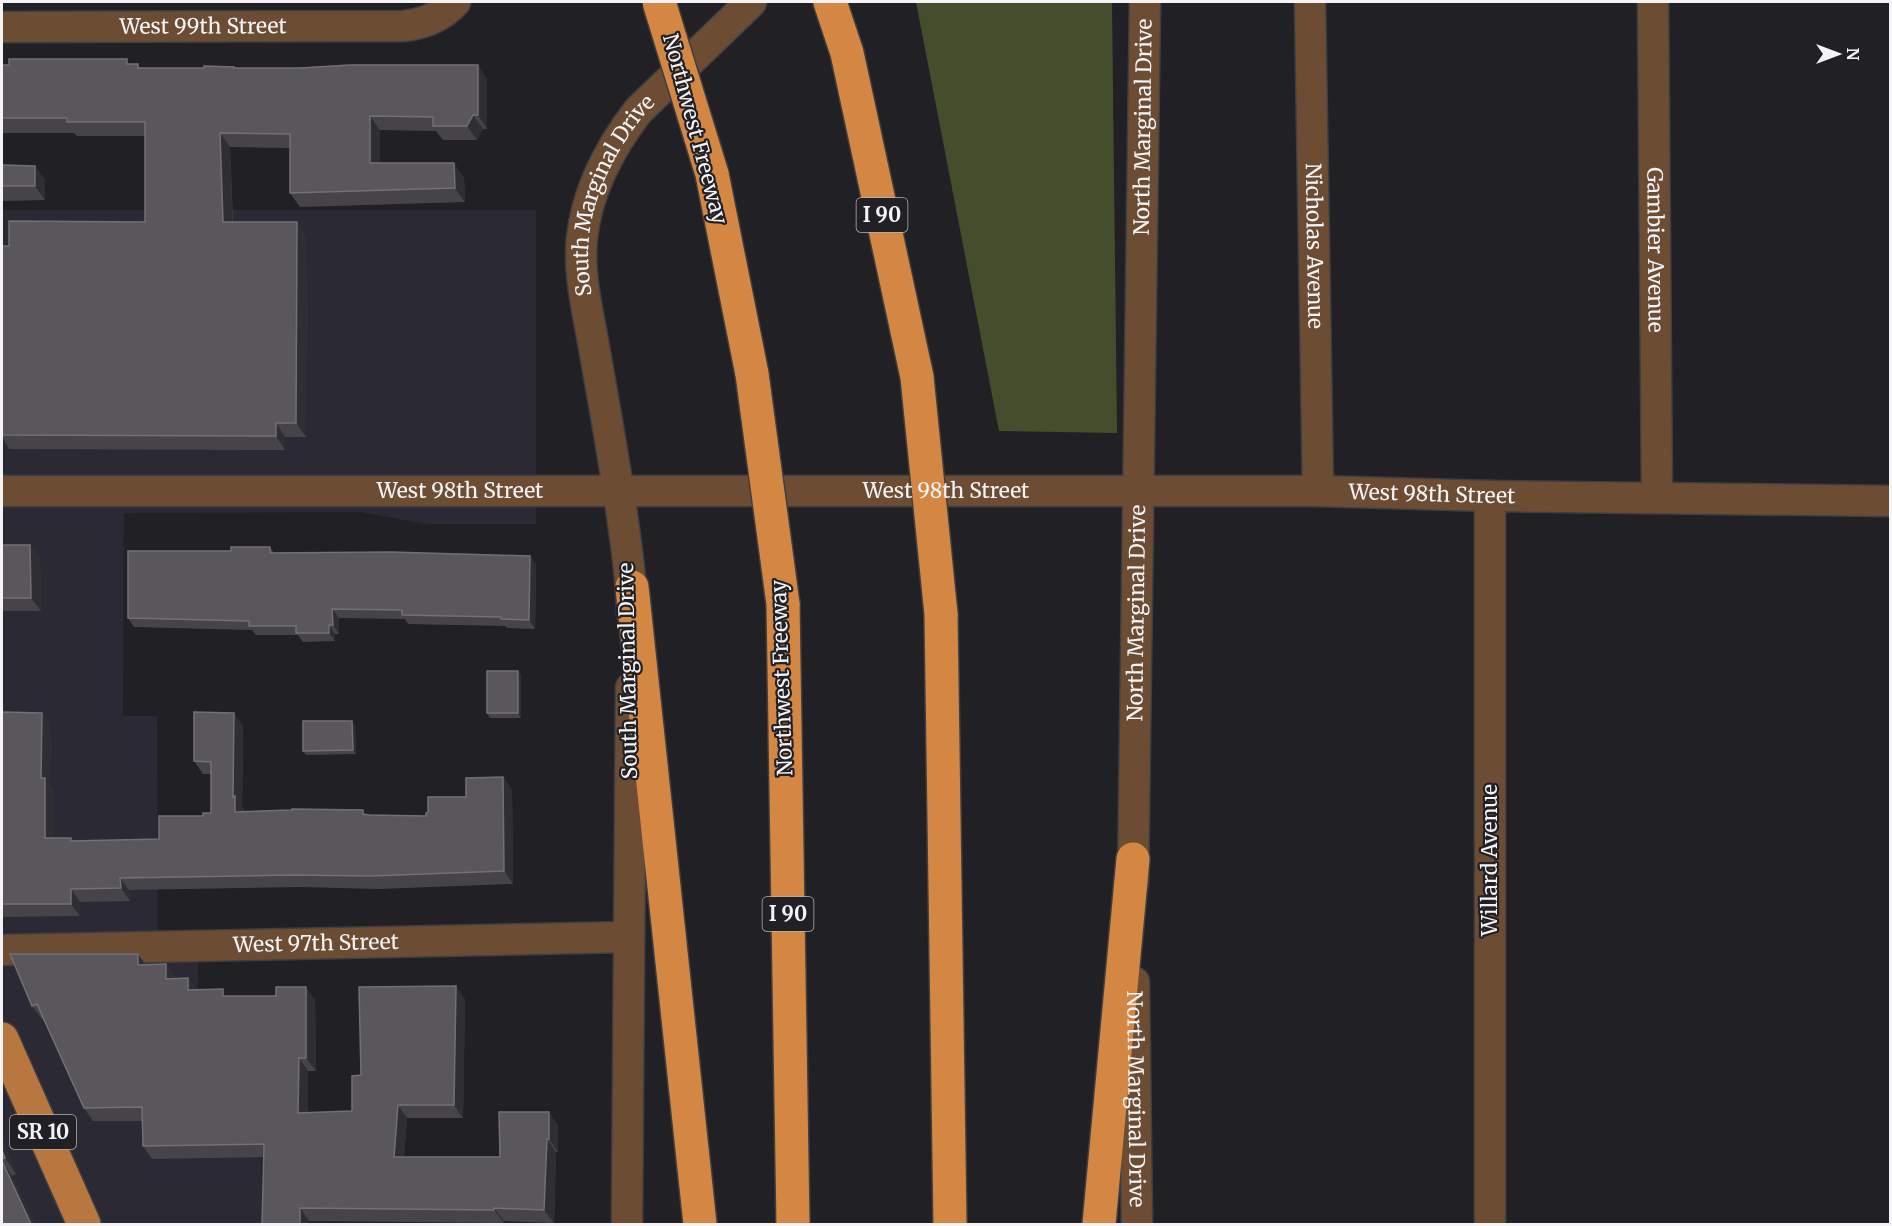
<svg xmlns="http://www.w3.org/2000/svg" width="1892" height="1226" font-family="Merriweather,serif">
<style>
.built{fill:#2a2934}
.grass{fill:#454e2c}
.lines{fill:none;stroke-linecap:round;stroke-linejoin:round}
.minor-casing{stroke:#3f3f42;stroke-width:33}
.major-casing{stroke:#3f3f42;stroke-width:36}
.highway-casing{stroke:#3f3f42;stroke-width:36}
.minor{stroke:#6c4d34;stroke-width:30}
.major{stroke:#b7773f;stroke-width:33}
.highway{stroke:#d48742;stroke-width:33}
.highway-bridge-casing{stroke:#3f3f42;stroke-width:36;stroke-linecap:butt}
.highway-bridge{stroke:#d48742;stroke-width:33}
.wall{fill:#464449}
.shaded-wall{fill:#2f2e33}
.building{fill:#59575c;stroke:#717074;stroke-width:1.5}
.labels{text-anchor:middle;stroke-width:4.5;stroke-linejoin:round;paint-order:stroke}
.shield{fill:#212125;stroke:#b5b5b8;stroke-width:1.5}
.shield-label{font-size:20px;font-weight:bold;fill:#f4f4f7}
.street-label{font-size:21px;fill:#f4f4f7;stroke:#212125}
</style>
<rect width="100%" height="100%" fill="#212125"/>
<path class="built" d="M 2,210 L 536,210 L 536,524 L 426,524 L 361,512 L 124,513 L 123,716 L 157,716 L 158,958 L 198,958 L 199,1065 L 261,1119 L 262,1224 L 2,1224 Z"/>
<path class="grass" d="M 916,2 L 1112,2 L 1117,433 L 999,431 Z"/>
<g class="lines">
<g class="minor-casing">
<g id="minor">
<path id="s1" d="M 1310,2 L 1318,491"/>
<path id="s2" d="M 1653,2 L 1657,498"/>
<path id="s3" d="M 2,27 L 404,26 C 423,24 441,17 455,2"/>
<path id="s4" d="M 2,491 L 1318,491 L 1490,496 L 1890,501"/>
<path d="M 1490,496 L 1490,1224"/>
<path id="s5" d="M 632,613 C 632,582 627,552 623,522 C 615,463 604,405 594,347 C 588,312 578,274 582,238 C 587,190 609,149 638,111 L 751,2"/>
<path id="s6" d="M 1133,883 L 1145,2"/>
<path id="s7" d="M 2,950 L 628,937"/>
<path id="s8" d="M 1134,982 L 1137,1224"/>
<path d="M 627,1224 L 631,688"/>
</g>
</g>
<g class="major-casing">
<path id="major" d="M 2,1039 L 84,1224"/>
</g>
<g class="highway-casing">
<path id="highway" d="M 830,2 L 847,53 L 917,377
M 712,174 L 752,374
M 632,587 L 700,1224
M 783,604 L 793,1224
M 941,614 L 950,1224
M 1099,1224 L 1133,859"/>
</g>
<use href="#minor" class="minor"/>
<use href="#major" class="major"/>
<use href="#highway" class="highway"/>
<g class="highway-bridge-casing">
<path id="highway-bridge" d="M 659,2 L 712,174
M 752,374 L 783,604
M 917,377 L 941,614"/>
</g>
<use href="#highway-bridge" class="highway-bridge"/>
</g>
<path class="wall" d="M 138,64 L 140,68 L 235,68 L 487,79 L 487,129 L 483,129 L 477,140 L 443,140 L 436,131 L 380,130 L 380,163 L 464,177 L 465,202 L 300,207 L 290,193 L 290,148 L 230,147 L 233,222 L 307,236 L 306,437 L 285,437 L 285,450 L 9,449 L 2,437 L 2,246 L 9,246 L 145,222 L 145,136 L 77,136 L 74,133 L 2,133 L 2,65 Z
M 2,165 L 35,166 L 45,180 L 45,200 L 2,201 Z
M 2,545 L 30,545 L 40,558 L 41,611 L 2,611 Z
M 270,547 L 274,553 L 530,556 L 536,565 L 535,629 L 507,628 L 505,626 L 408,624 L 405,619 L 339,618 L 339,634 L 335,634 L 335,641 L 303,642 L 298,635 L 256,635 L 252,630 L 134,627 L 128,618 L 231,551 Z
M 518,671 L 521,675 L 521,718 L 490,718 L 487,713 Z
M 2,712 L 42,713 L 51,725 L 50,785 L 54,791 L 54,838 L 73,841 L 159,839 L 211,813 L 211,774 L 203,774 L 194,761 L 243,726 L 242,806 L 244,809 L 244,811 L 426,816 L 428,813 L 466,797 L 503,777 L 512,790 L 513,884 L 379,889 L 301,887 L 129,890 L 130,901 L 80,902 L 80,916 L 2,917 Z
M 355,726 L 356,754 L 306,755 L 303,751 Z
M 138,954 L 145,964 L 166,964 L 175,977 L 175,978 L 188,978 L 196,990 L 227,996 L 315,1000 L 316,1071 L 308,1071 L 308,1113 L 351,1111 L 352,1110 L 361,1075 L 465,999 L 463,1118 L 407,1118 L 404,1157 L 500,1157 L 558,1125 L 558,1152 L 556,1152 L 554,1223 L 504,1221 L 504,1223 L 309,1221 L 263,1157 L 152,1159 L 143,1146 L 142,1121 L 93,1121 L 84,1108 L 43,1018 L 42,1019 L 32,1006 Z
M 2,1139 L 16,1174 L 12,1176 L 35,1224 L 2,1224 Z"/>
<path class="shaded-wall" d="M 478,65 L 487,79 L 487,129 L 478,115 Z
M 473,115 L 483,129 L 477,140 L 467,126 Z
M 370,116 L 380,130 L 380,177 L 370,163 Z
M 220,133 L 230,147 L 233,236 L 223,222 Z
M 454,163 L 464,177 L 465,202 L 455,188 Z
M 35,166 L 45,180 L 45,200 L 35,186 Z
M 297,222 L 307,236 L 306,437 L 296,423 Z
M 276,423 L 285,437 L 285,450 L 276,436 Z
M 30,545 L 40,558 L 41,611 L 31,598 Z
M 530,556 L 536,565 L 535,629 L 529,620 Z
M 332,609 L 339,618 L 339,634 L 333,625 Z
M 329,625 L 335,634 L 335,641 L 329,633 Z
M 518,671 L 521,675 L 521,718 L 518,713 Z
M 42,713 L 51,725 L 50,785 L 54,791 L 54,851 L 45,838 L 41,778 Z
M 234,713 L 243,726 L 242,806 L 244,809 L 244,824 L 235,812 L 233,797 Z
M 352,721 L 355,726 L 356,754 L 353,750 Z
M 503,777 L 512,790 L 513,884 L 504,871 Z
M 120,878 L 129,890 L 130,901 L 121,888 Z
M 71,889 L 80,902 L 80,916 L 71,904 Z
M 138,954 L 147,967 L 138,965 Z
M 166,964 L 175,977 L 175,992 L 166,979 Z
M 188,978 L 197,991 L 188,990 Z
M 456,986 L 465,999 L 463,1118 L 454,1105 Z
M 306,987 L 315,1000 L 316,1071 L 306,1058 Z
M 299,1058 L 308,1071 L 308,1126 L 298,1113 Z
M 398,1105 L 407,1118 L 403,1170 L 394,1157 Z
M 549,1112 L 558,1125 L 558,1152 L 549,1139 Z
M 2,1139 L 16,1174 L 5,1158 L 2,1150 Z
M 547,1139 L 556,1152 L 554,1223 L 544,1210 Z
M 2,1161 L 12,1176 L 35,1224 L 31,1224 Z
M 300,1208 L 309,1221 L 309,1224 L 300,1224 Z
M 494,1208 L 504,1221 L 504,1223 L 494,1210 Z"/>
<path class="building" d="M 9,59 L 127,59 L 127,64 L 138,64 L 138,68 L 204,68 L 204,66 L 234,67 L 234,68 L 300,68 L 350,65 L 478,65 L 478,115 L 473,115 L 467,126 L 433,126 L 433,117 L 370,116 L 370,163 L 454,163 L 455,188 L 290,193 L 290,134 L 220,133 L 223,222 L 297,222 L 296,423 L 276,423 L 276,436 L 2,435 L 2,246 L 9,246 L 9,221 L 145,222 L 145,122 L 67,122 L 67,118 L 2,118 L 2,65 L 9,65 Z
M 2,165 L 35,166 L 35,186 L 2,186 Z
M 2,545 L 30,545 L 31,598 L 2,598 Z
M 231,547 L 270,547 L 270,553 L 391,552 L 530,556 L 529,620 L 501,619 L 501,617 L 402,615 L 402,610 L 332,609 L 333,625 L 329,625 L 329,633 L 296,633 L 296,626 L 249,626 L 249,621 L 128,618 L 128,551 L 231,551 Z
M 487,671 L 518,671 L 518,713 L 487,713 Z
M 2,712 L 42,713 L 41,778 L 45,778 L 45,838 L 71,838 L 71,841 L 159,839 L 159,816 L 203,816 L 203,813 L 211,813 L 211,762 L 194,761 L 194,712 L 234,713 L 233,797 L 235,796 L 235,812 L 292,810 L 292,809 L 363,810 L 363,814 L 369,815 L 426,816 L 426,813 L 428,813 L 428,797 L 466,797 L 466,778 L 503,777 L 504,871 L 370,876 L 292,875 L 120,878 L 121,888 L 71,889 L 71,904 L 2,904 Z
M 303,721 L 352,721 L 353,750 L 303,751 Z
M 10,954 L 138,954 L 138,965 L 166,964 L 166,979 L 188,978 L 188,990 L 223,989 L 223,996 L 276,996 L 276,987 L 306,987 L 306,1058 L 299,1058 L 298,1113 L 351,1111 L 352,1110 L 352,1076 L 361,1075 L 359,987 L 456,986 L 454,1105 L 398,1105 L 394,1157 L 500,1157 L 499,1112 L 549,1112 L 549,1139 L 547,1139 L 544,1210 L 494,1208 L 494,1210 L 300,1208 L 300,1224 L 262,1224 L 264,1144 L 143,1146 L 142,1107 L 84,1108 L 37,1004 L 32,1006 Z
M 2,1150 L 5,1158 L 2,1159 Z
M 2,1161 L 31,1224 L 2,1224 Z"/>
<g class="labels">
<g class="shield">
<rect x="856.5" y="198" width="51" height="34" rx="4.5"/>
<rect x="762.5" y="897" width="51" height="34" rx="4.5"/>
<rect x="10" y="1115" width="66" height="34" rx="4.5"/>
</g>
<g class="shield-label">
<text x="882" y="222">I 90</text>
<text x="788" y="921">I 90</text>
<text x="43" y="1139">SR 10</text>
</g>
<g class="street-label">
<text dy="7" stroke="none"><textPath href="#s3" startOffset="201">West 99th Street</textPath></text>
<text dy="7" stroke="none"><textPath href="#s6" startOffset="756">North Marginal Drive</textPath></text>
<text transform="translate(695 129) rotate(75)" y="7">Northwest Freeway</text>
<text dy="7" stroke="none"><textPath href="#s5" startOffset="429">South Marginal Drive</textPath></text>
<text dy="7" stroke="none"><textPath href="#s1" startOffset="244">Nicholas Avenue</textPath></text>
<text dy="7" stroke="none"><textPath href="#s2" startOffset="248">Gambier Avenue</textPath></text>
<text dy="7" stroke="none"><textPath href="#s4" startOffset="458">West 98th Street</textPath></text>
<text dy="7" stroke="none"><textPath href="#s4" startOffset="944">West 98th Street</textPath></text>
<text dy="7" stroke="none"><textPath href="#s4" startOffset="1430">West 98th Street</textPath></text>
<text dy="7" stroke="none"><textPath href="#s6" startOffset="270">North Marginal Drive</textPath></text>
<text transform="translate(628 671) rotate(-91)" y="7">South Marginal Drive</text>
<text transform="translate(782 678) rotate(-92)" y="7">Northwest Freeway</text>
<text transform="translate(1490 860) rotate(-90)" y="7">Willard Avenue</text>
<text dy="7" stroke="none"><textPath href="#s7" startOffset="314">West 97th Street</textPath></text>
<text dy="7" stroke="none"><textPath href="#s8" startOffset="117">North Marginal Drive</textPath></text>
</g>
</g>
<rect width="1892" height="1226" fill="none" stroke="#f4f4f7" stroke-width="6"/>
<g transform="translate(1838 54) rotate(90)" stroke="#212125" stroke-width="4.5" paint-order="stroke">
<path d="M0-4.5L10 22L0 15L-10 22Z" fill="#f4f4f7"/>
<text y="-9" font-size="16" font-weight="bold" text-anchor="middle" fill="#f4f4f7">N</text>
</g>
</svg>
